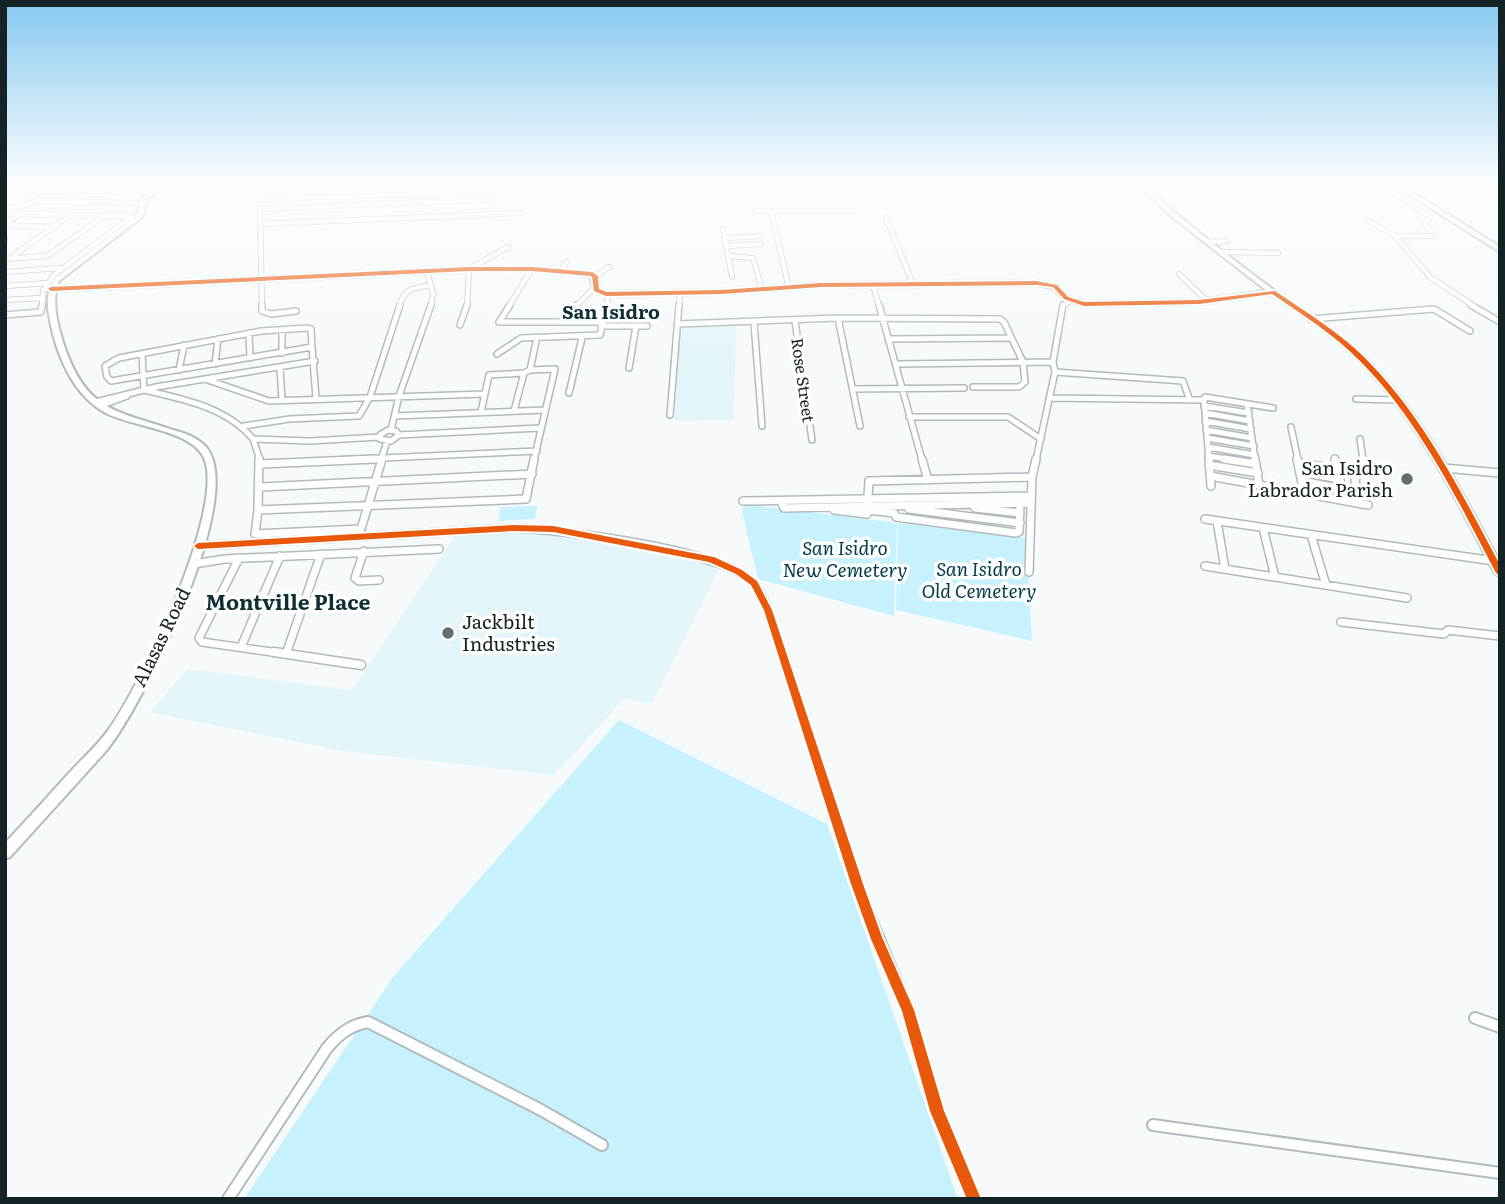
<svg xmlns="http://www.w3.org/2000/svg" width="1505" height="1204" font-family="Literata,serif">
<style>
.built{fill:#e4f5f9}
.green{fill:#c7f2fd}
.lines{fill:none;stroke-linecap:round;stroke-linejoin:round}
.street-far4-casing{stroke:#b2babc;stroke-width:6}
.street-far3-casing{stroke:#b2babc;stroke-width:8}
.street-far2-casing{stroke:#b2babc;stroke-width:10}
.street-far1-casing{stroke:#b2babc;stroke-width:11}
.street-casing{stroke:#b2babc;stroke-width:14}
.secondary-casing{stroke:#b2babc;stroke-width:4}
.street-far4{stroke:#fefefe;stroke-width:4.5}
.street-far3{stroke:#fefefe;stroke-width:5}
.street-far2{stroke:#fefefe;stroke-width:7}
.street-far1{stroke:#fefefe;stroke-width:8}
.street{stroke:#fefefe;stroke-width:10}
.secondary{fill:#fefefe;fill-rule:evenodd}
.cycleway-casing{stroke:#fff;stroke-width:4}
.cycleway{fill:#e8590c;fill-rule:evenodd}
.poi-dot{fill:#646e71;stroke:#fff;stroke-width:2.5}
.labels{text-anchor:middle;stroke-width:7;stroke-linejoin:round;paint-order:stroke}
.far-street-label{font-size:16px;fill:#152226;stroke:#fff}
.far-quarter-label{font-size:19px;font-weight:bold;fill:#0e2f36;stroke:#fff}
.poi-label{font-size:19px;fill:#152226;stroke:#fff;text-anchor:end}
.park-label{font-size:19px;font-style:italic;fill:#003c48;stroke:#fff}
.street-label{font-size:19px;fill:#152226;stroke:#fff}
.neighbourhood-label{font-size:21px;font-weight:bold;fill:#0e2f36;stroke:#fff}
</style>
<rect width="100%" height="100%" fill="#f6fafb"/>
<path class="built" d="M 736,324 L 734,420 L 674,421 L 681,325 Z
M 537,531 L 720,567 L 652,703 L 624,699 L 554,775 L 342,751 L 150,712 L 188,669 L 352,690 L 457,533 Z"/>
<path class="green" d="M 744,504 L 897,523 L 894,616 L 758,579 L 742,511 Z
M 537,506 L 535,519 L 498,521 L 501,507 Z
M 898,523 L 1026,538 L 1032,641 L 896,610 Z
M 619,720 L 827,824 L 958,1199 L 244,1199 L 393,977 Z"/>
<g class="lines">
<g class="street-far4-casing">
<path id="street-far4" d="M 82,183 L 139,183
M 1379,183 L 1430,217 L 1424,224 L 1432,232 L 1432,236 L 1396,236
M 5,184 L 48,187
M 260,188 L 447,183
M 975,192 L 996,187 L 1069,183
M 5,193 L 26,186
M 29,197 L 44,191 L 201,191
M 259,199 L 502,192 L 496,199 L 260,209
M 260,208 L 262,306
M 5,210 L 39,201 L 142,203
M 755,211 L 852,211
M 771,212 L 789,288
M 886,218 L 913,284
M 1367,220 L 1395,236 L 1430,277 L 1474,306
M 5,224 L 20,214 L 132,216
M 261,224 L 520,213
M 5,225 L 53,227
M 723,229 L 732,277
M 5,237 L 5,241
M 725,238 L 761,236
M 1208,242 L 1227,241
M 727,246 L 761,244
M 1220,252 L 1278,253
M 728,256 L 753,258 L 762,290
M 5,259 L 47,256 L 104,216
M 9,259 L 70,215
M 427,271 L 433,293 L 431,306
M 562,271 L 566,262
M 5,272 L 60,268
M 1179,274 L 1207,301
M 595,276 L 609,267
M 873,285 L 879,306
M 5,286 L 48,283
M 5,300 L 41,298
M 42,306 L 43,291 L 54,275 L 132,216
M 399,306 C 405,288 413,288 431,285
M 467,306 L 469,269 L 508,247
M 509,306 L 532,269
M 576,306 L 594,288
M 606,306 L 609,294
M 679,306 L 680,293
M 1063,306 L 1070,301"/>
</g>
<g class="street-far3-casing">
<path id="street-far3" d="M 262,305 L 262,311 L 271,314 L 296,311
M 879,305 L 922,460
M 1471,305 L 1500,322
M 573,309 L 577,305
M 5,315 L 41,312 L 42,305
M 838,318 L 860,426
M 1311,319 L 1434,309 L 1470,331
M 795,321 L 812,440
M 499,322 L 602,322
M 499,322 L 510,305
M 754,323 L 762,426
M 678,324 L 838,318 L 1000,319 L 1004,322 L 1023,362 L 1025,382 L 1019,387 L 973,387
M 460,325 L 467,305
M 601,326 L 647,326
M 308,328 L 311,329 L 312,347 L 111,381 L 107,377 L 105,366 L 119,358 L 261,331 Z
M 282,330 L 282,353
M 249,333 L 250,358
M 888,339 L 1010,338
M 312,347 L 316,398
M 142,354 L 144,390
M 497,354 L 521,338 L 600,335 L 607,305
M 215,364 L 218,339
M 895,364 L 1053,362
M 280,367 L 282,400
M 629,368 L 636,326
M 179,370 L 184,345
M 530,370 L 555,369 L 534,460
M 1055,372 L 1183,381 L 1189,398
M 205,379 L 269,401 L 485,394
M 853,389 L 964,388
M 144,390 C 183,399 226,407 253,439 L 310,441 L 379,437
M 569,393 L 582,338
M 1049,398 L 1204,400 L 1205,397 L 1273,408
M 1356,399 L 1397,400
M 1204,400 L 1209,460
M 96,402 L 156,387 L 315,361
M 1247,404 L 1255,460
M 100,406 L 127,396
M 1204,406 L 1249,413
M 514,411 L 524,373 L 530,370 L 536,342
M 481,412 L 489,375 L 524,373
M 1205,413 L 1250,421
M 670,415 L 679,305
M 395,416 L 545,410
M 909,417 L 1008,417 L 1041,439
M 1205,421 L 1251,429
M 244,426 L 289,419 L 359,416 L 370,397 L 400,305
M 1291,427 L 1298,460
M 388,430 L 396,431 L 399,435 L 391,441 L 380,439 L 380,435 Z
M 391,430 L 399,396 L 431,305
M 1206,430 L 1252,438
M 399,435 L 540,428
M 1207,438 L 1254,446
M 253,439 L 260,460
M 1360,439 L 1363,460
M 1208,447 L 1255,455
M 1208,456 L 1234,460
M 338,460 L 537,451
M 381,460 L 387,441
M 1036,460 L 1055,372 L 1053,362 L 1063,305"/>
</g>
<g class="street-far2-casing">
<path id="street-far2" d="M 259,459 L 258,510 L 526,499 L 534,459
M 922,459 L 928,480
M 1209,459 L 1211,486
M 1224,459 L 1256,464
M 1255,459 L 1259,485
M 1297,459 L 1304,493
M 1335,459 L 1345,501
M 1299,463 L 1338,469
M 261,464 L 375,459
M 1209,465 L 1258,473
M 1444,468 L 1500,473
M 1300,472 L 1340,479
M 1210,476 L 1368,505
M 1302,481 L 1342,489
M 260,487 L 532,474
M 743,501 L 1031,496
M 781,501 L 784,508 L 1030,503
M 1361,504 L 1355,481 L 1363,459
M 975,508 L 1020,513
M 909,509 L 1020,523
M 258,510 L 255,534 L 361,529 L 382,459
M 834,510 L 867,514 L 869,481 L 1032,477
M 868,510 L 894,513 L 896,517 L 1016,533 L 1019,532 L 1020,504
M 1205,519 L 1494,561
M 1217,521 L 1225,569
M 1263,528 L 1275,577
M 1311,535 L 1326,585
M 198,546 L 513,528 C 558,529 730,550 755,585 C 769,604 775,631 782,654
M 364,551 L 355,578 L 359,581 L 379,580
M 239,558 L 199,638 L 202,642 L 286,654
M 194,564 L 225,559 L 439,549
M 1205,566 L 1407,598
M 1029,572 L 1032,477 L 1036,459
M 1341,622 L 1444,634 L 1448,630 L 1500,636
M 241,647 L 280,556
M 286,654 L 321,554"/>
</g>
<g class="street-far1-casing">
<path id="street-far1" d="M 274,652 L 361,665
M 782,652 L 862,898"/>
</g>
<g class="street-casing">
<path id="street" d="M 861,896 L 908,1010 L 937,1111 L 974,1199
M 1475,1018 L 1500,1027
M 1153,1125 L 1500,1173
M 228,1199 L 327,1048 C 338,1035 350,1025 368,1022 L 541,1110 L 602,1145"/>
</g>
<g class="secondary-casing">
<path id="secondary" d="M 161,183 L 167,183 L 148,199 L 142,217 L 59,281 L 57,287 L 469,267 L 532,267 L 594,273 L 598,276 L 599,289 L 607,292 L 721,290 L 821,283 L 1036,281 L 1057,285 L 1068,297 L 1085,302 L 1199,300 L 1267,291 L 1172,217 L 1136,183 L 1142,183 C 1184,222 1229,257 1275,291 C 1306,312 1338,331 1365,358 C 1424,416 1461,491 1500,563 L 1500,577 L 1495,573 C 1456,499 1420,423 1361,362 C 1335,335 1302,315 1272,294 L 1199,304 L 1084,306 L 1064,299 L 1053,288 L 1036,285 L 821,287 L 721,294 L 606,296 L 594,291 L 590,276 L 532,271 L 469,271 L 56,291 C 53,310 59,330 65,348 C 87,412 118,411 173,430 C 185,433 198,438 206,447 C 248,495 142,708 106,751 L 10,857 L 5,859 L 5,843 C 27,820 48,796 70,772 C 83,758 98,745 109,729 C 141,685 226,508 204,458 C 191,429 130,427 104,412 C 76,396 61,364 53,334 C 48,313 44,297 54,279 L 137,215 L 143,197 Z
M 1391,183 L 1398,183 L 1500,247 L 1500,252 Z"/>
</g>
<use href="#street-far4" class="street-far4"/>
<use href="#street-far3" class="street-far3"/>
<use href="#street-far2" class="street-far2"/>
<use href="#street-far1" class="street-far1"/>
<use href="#street" class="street"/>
<use href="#secondary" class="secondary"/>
<g class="cycleway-casing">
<path id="cycleway" d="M 469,267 L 532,267 L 592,272 L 598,276 L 599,289 L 607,292 L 721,290 L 821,283 L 1036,281 L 1057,285 L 1068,297 L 1084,302 L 1199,300 L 1275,291 C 1306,312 1339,332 1365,358 C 1424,417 1461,492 1500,565 L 1500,576 L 1496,573 C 1457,499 1420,422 1361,362 C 1335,335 1303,315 1272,294 L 1199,304 L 1084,306 L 1064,299 L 1053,287 L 1036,285 L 821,287 L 721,294 L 606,296 L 594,291 L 592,277 L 591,276 L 532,271 L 469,271 L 51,291 L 48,289 L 51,287 Z
M 513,525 L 553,526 L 714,557 L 742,570 L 757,581 L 772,610 L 863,884 L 882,937 L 914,1010 L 944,1111 L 981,1199 L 967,1199 L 930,1111 L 902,1011 L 871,939 L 851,884 L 764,610 L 751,585 L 736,574 L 709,562 L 553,532 L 513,531 L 198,549 L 194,546 L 198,543 Z"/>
</g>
<use href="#cycleway" class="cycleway"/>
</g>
<linearGradient id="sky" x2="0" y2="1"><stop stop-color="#85c8f0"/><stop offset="0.52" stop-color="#fbfdfd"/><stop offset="1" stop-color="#fbfdfd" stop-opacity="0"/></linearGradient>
<rect width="1505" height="352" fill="url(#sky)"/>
<g class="poi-dot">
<circle cx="1407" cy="479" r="7"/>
<circle cx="448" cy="633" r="7"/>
</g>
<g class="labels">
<g class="far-street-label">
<text transform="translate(803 380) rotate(82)" y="6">Rose Street</text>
</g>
<g class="far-quarter-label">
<text x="611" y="319">San Isidro</text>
</g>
<g class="poi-label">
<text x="1393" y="475">San Isidro<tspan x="1393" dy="22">Labrador Parish</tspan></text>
<text x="462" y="629" text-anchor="start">Jackbilt<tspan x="462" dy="22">Industries</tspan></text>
</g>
<g class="park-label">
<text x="845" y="555">San Isidro<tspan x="845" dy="22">New Cemetery</tspan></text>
<text x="979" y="576">San Isidro<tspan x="979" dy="22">Old Cemetery</tspan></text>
</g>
<g class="street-label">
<text transform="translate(161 637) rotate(-64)" y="7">Alasas Road</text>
</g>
<g class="neighbourhood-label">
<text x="288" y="610">Montville Place</text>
</g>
</g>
<rect width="1505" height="1204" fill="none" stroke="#152226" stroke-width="14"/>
</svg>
